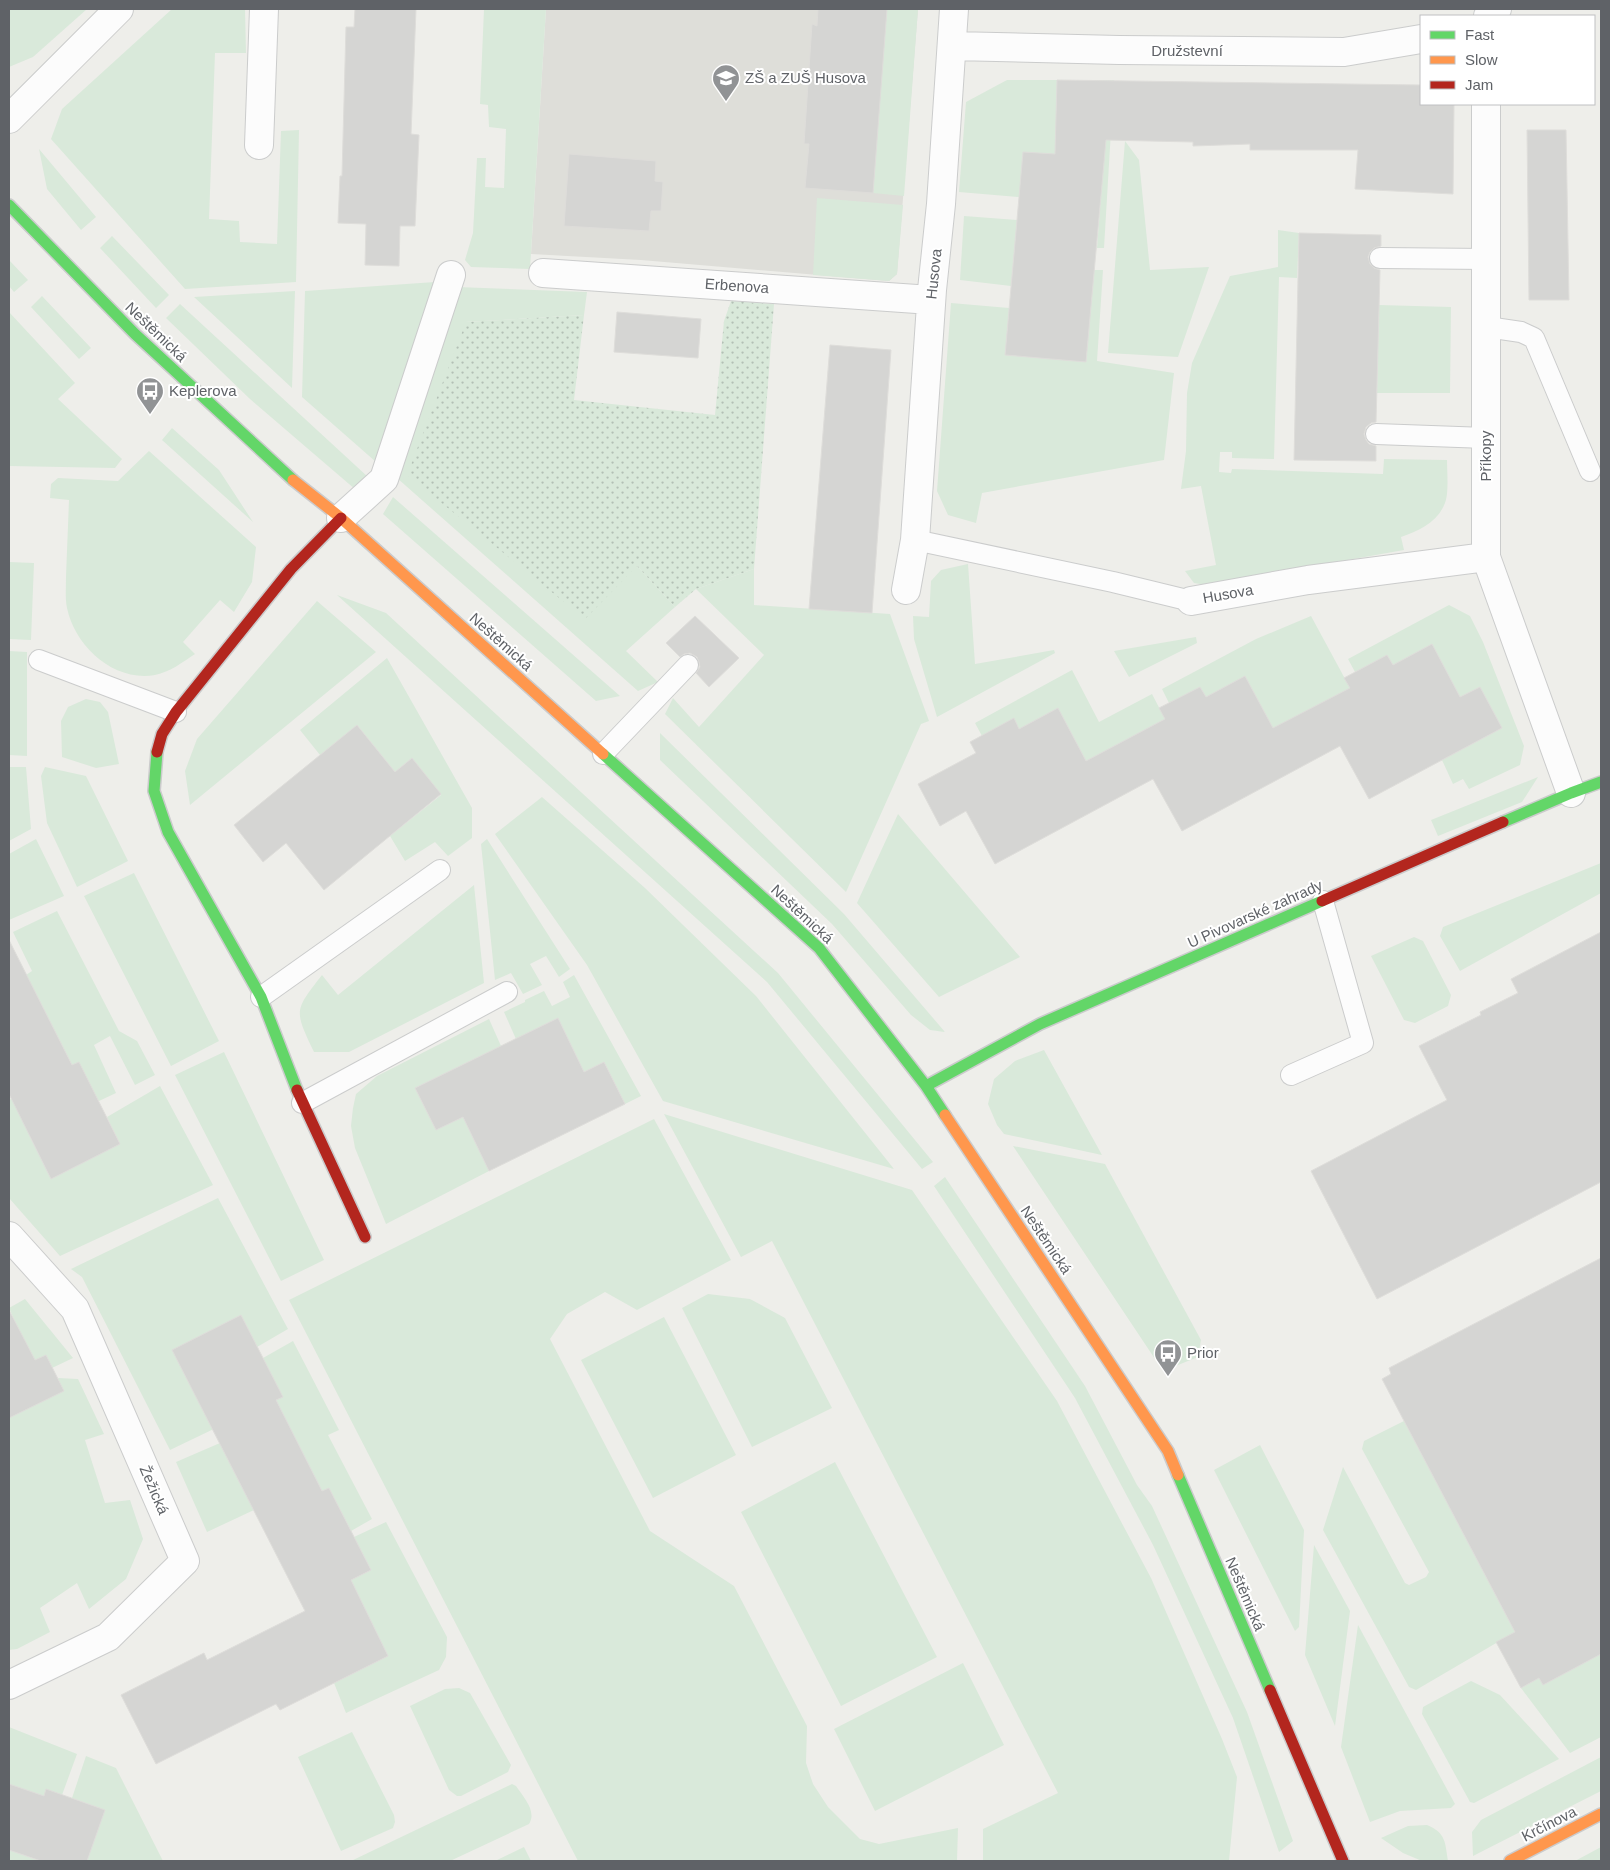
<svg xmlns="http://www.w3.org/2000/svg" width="1610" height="1870" font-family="Arial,sans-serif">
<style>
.education{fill:#deded9}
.green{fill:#d9e9da}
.garden{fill:url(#garden-dots)}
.building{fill:#d5d5d3;stroke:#deddda}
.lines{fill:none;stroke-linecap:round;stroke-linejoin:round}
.lane-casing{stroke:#cbcccc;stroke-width:22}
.street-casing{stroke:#cbcccc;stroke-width:30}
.fast-casing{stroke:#cbcbcc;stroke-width:14}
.slow-casing{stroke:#cbcbcc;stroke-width:14}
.jam-casing{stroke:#cbcbcc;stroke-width:14}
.lane{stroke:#fcfcfc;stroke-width:20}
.street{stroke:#fcfcfc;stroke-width:28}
.fast{stroke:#63d668;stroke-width:11}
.slow{stroke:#ff974d;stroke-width:11}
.jam{stroke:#b3261e;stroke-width:11}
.labels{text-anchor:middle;stroke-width:4;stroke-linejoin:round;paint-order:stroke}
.street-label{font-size:15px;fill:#5f6267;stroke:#fff}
.poi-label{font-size:15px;fill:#5f6267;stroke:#fff;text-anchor:start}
</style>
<defs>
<pattern id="garden-dots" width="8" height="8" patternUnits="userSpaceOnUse" patternTransform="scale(1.25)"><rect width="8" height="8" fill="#d9e9da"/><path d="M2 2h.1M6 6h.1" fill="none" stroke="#b3c0b5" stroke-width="1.8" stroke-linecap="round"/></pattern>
</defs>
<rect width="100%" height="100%" fill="#eeeeea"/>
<path class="education" d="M 546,9 L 918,9 L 897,274 L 889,281 L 641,260 L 531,254 Z"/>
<path class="green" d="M 9,9 L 87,9 L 33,57 L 9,67 Z
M 172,9 L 245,9 L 246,53 L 215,53 L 209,219 L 239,221 L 240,242 L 277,244 L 281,131 L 299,130 L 296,282 L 185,289 L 51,139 L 62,109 Z
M 484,9 L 546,9 L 530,269 L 471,267 L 465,260 L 473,233 L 477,158 L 486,158 L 485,187 L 504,188 L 506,129 L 489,127 L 488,105 L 480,104 Z
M 887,9 L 918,9 L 904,196 L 873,193 Z
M 1007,80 L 1057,80 L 1056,111 L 1094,112 L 1095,80 L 1114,80 L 1104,248 L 1097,248 L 1104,158 L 1024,152 L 1019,197 L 959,192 L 966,102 Z
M 1125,141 L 1139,160 L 1150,270 L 1209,267 L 1178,357 L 1108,353 Z
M 39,149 L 96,217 L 81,230 L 47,189 Z
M 817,198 L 903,205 L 897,274 L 889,281 L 813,275 Z
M 964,216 L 1017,220 L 1011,286 L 960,280 Z
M 1278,230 L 1299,233 L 1297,278 L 1279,277 L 1274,459 L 1232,458 L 1232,452 L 1220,452 L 1219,472 L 1231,473 L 1232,469 L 1383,474 L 1384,459 L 1447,460 C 1447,471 1449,493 1445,503 C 1438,522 1419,531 1401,537 L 1404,550 L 1206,585 L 1194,583 L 1185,571 L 1216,565 L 1201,486 L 1181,489 L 1186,451 L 1187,393 L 1192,363 L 1230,276 L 1278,267 Z
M 112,236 L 169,295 L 156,308 L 100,248 Z
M 9,260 L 28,280 L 14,292 L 9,286 Z
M 1094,270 L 1103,270 L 1097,361 L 1174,373 L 1164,460 L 982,493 L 976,523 L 948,515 L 937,491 L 951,303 L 1009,308 L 1005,355 L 1086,362 Z
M 435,282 L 376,462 L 302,397 L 305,291 Z
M 457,287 L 587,292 L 584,315 L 466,322 L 637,566 L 675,607 L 626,651 L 658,682 L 638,691 L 397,478 Z
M 295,291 L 292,388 L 194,297 Z
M 42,296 L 91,348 L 79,359 L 31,307 Z
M 180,304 L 368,477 L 356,490 L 250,399 L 166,318 Z
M 1379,305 L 1451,307 L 1450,393 L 1377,393 Z
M 9,312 L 75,383 L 58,399 L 122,459 L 115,468 L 9,466 Z
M 172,428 L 219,470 L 253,522 L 162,440 Z
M 149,451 L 256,547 L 252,582 L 234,612 L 220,600 L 183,642 L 195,654 C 183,662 170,672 155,675 C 113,682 75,646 67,608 C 65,598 66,587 66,577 C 67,551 68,526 69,500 L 50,498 L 51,484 L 58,478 L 118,481 Z
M 393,497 L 620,696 L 596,701 L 383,514 Z
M 9,562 L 34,563 L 31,640 L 9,639 Z
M 968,564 L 975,664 L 1054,650 L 1055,653 L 937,717 L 914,639 L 913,616 L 929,617 L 931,581 L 941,570 Z
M 754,569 L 754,605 L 890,614 L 929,721 L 921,724 L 846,892 L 665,714 L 673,698 L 699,727 L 764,655 L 696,589 Z
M 337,595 L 386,613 L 778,973 L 933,1162 L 922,1169 L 767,982 Z
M 317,601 L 376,652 L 190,805 L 185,771 L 197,739 Z
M 1449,605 L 1470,616 L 1483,642 L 1524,746 L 1520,765 L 1469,789 L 1463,779 L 1453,784 L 1442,760 L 1502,728 L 1480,687 L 1460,697 L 1432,644 L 1393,665 L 1387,655 L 1355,672 L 1348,659 Z
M 1311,616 L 1350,688 L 1273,729 L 1245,676 L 1206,697 L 1200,687 L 1169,703 L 1162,689 L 1256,639 Z
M 1196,637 L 1197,643 L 1129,677 L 1114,651 Z
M 9,651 L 27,652 L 27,756 L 9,755 Z
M 387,658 L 472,808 L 472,838 L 448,856 L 435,842 L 405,861 L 390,836 L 441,795 L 412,758 L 395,772 L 358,726 L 320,755 L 300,730 Z
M 1072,670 L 1099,722 L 1152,694 L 1165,719 L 1086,761 L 1058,708 L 1019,729 L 982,736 L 975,723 Z
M 86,699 L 100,702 L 108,712 L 119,764 L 96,768 L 62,757 L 61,721 L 68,707 Z
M 660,733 L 844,914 L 945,1032 L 930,1030 L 911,1015 L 832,924 L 660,760 Z
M 9,767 L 26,767 L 31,829 L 9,841 Z
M 45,767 L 86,776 L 128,861 L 77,887 L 47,823 L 41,776 Z
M 1538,777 L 1522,802 L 1438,836 L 1431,820 Z
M 542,797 L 645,888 L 756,996 L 894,1169 L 663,1101 L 587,965 L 495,834 Z
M 898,814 L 1020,957 L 939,997 L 857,903 Z
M 36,839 L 64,896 L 9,920 L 9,854 Z
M 487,839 L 570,969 L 559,977 L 546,956 L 530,964 L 542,985 L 523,994 L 511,973 L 495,980 L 481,844 Z
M 1601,863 L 1601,893 L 1460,971 L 1440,936 L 1443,927 Z
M 134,873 L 219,1041 L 171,1066 L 84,896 Z
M 474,885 L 484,983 L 349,1052 L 314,1052 C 294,1010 294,1011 322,975 L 338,995 Z
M 57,911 L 119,1031 L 137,1041 L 155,1075 L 135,1085 L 110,1036 L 94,1045 L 116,1093 L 99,1101 L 72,1065 L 26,975 L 32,971 L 13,932 Z
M 1414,937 L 1423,941 L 1451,995 L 1448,1006 L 1415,1023 L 1404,1020 L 1371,956 Z
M 574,975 L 641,1096 L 625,1104 L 604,1062 L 584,1072 L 558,1018 L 516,1039 L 504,1012 L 525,1002 L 525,1000 L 544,991 L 552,1006 L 570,997 L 563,982 Z
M 489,1019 L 501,1046 L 415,1088 L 436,1130 L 463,1117 L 489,1171 L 386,1224 L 355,1148 L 351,1126 L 353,1108 L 356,1094 L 377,1076 Z
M 1044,1050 L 1102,1155 L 1004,1134 L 997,1125 L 988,1104 L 994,1079 L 1015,1061 Z
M 224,1052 L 324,1260 L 281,1281 L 175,1075 Z
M 160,1086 L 213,1185 L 60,1256 L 9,1198 L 9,1100 L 17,1096 L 30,1137 L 51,1179 L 120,1144 L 107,1117 Z
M 664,1114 L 912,1190 L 1057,1401 L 1151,1578 L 1222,1739 L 1237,1777 L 1229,1861 L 983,1861 L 983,1829 L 1058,1793 L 772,1241 L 741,1257 Z
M 654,1119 L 731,1260 L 637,1310 L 605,1292 L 567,1314 L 550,1339 L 650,1531 L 734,1586 L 807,1726 L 806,1763 L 813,1784 L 828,1807 L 860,1839 L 879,1844 L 958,1828 L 957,1861 L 578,1861 L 289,1300 Z
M 1013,1146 L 1105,1164 L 1201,1340 L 1198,1357 L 1163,1371 Z
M 945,1177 L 1085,1386 L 1137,1485 L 1152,1506 L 1247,1712 L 1293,1841 L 1279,1852 L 1233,1718 L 1153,1545 L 1075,1398 L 934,1186 Z
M 218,1198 L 288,1329 L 257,1347 L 241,1315 L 173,1350 L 220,1426 L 170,1450 L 82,1277 L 71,1269 Z
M 708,1294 L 750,1299 L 785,1318 L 832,1408 L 752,1447 L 682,1308 Z
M 25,1299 L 73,1358 L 52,1368 L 46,1355 L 9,1373 L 9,1333 L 18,1328 L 9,1308 Z
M 664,1317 L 736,1455 L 653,1498 L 581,1360 Z
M 293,1341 L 339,1430 L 328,1435 L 372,1519 L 351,1531 L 329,1488 L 322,1491 L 276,1400 L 282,1397 L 263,1358 Z
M 58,1378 L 78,1379 L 104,1434 L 85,1440 L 105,1503 L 130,1500 L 143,1539 L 126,1579 L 89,1609 L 77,1583 L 40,1608 L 50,1632 L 17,1649 L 9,1650 L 9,1418 L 63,1391 Z
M 1404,1421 L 1515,1632 L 1416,1690 L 1409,1687 L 1323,1530 L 1343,1467 L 1405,1583 L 1409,1585 L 1426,1577 L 1429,1572 L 1362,1449 L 1364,1441 Z
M 220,1443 L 254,1510 L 207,1532 L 176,1462 Z
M 1260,1445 L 1304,1530 L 1299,1627 L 1295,1631 L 1214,1470 Z
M 835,1462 L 937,1657 L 841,1706 L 741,1512 Z
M 386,1522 L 447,1637 L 446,1657 L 439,1670 L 346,1713 L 334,1683 L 388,1656 L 351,1580 L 371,1570 L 354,1537 Z
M 1314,1545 L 1350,1611 L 1335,1726 L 1305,1655 Z
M 1358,1625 L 1455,1804 L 1451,1808 L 1400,1811 L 1370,1822 L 1341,1747 Z
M 1601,1654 L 1601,1737 L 1570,1753 L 1521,1688 L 1539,1678 L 1543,1685 Z
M 963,1663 L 1004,1745 L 875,1811 L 834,1729 Z
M 1471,1681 L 1500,1695 L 1559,1759 L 1474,1803 L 1470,1802 L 1422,1714 L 1423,1707 Z
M 459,1688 L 470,1693 L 511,1765 L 508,1772 L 461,1796 L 457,1796 L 449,1790 L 410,1706 L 445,1689 Z
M 9,1727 L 77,1754 L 62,1795 L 47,1790 L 44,1796 L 9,1784 Z
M 352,1732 L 394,1815 L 395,1822 L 393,1828 L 341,1851 L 298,1757 Z
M 86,1756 L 116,1768 L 163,1861 L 87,1861 L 105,1810 L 72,1798 Z
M 1601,1757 L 1601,1791 L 1473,1856 L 1472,1832 L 1481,1820 Z
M 512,1784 L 516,1786 C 524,1798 537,1811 529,1824 L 450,1861 L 351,1861 Z
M 1427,1825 C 1446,1833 1445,1842 1448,1861 L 1422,1861 L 1403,1853 L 1381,1838 L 1408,1826 Z
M 524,1847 L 531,1861 L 495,1861 Z
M 1601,1847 L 1601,1861 L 1575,1861 Z
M 9,1850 L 37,1860 L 37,1861 L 9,1861 Z"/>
<path class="garden" d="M 731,301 L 774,304 L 754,569 L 696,589 L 675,607 L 637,566 L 585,619 L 407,475 L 466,322 L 584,315 L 574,400 L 715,415 L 724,321 Z"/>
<path class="building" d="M 355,9 L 416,9 L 411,134 L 419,135 L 415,226 L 400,226 L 399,266 L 365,265 L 366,224 L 338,223 L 340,176 L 342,176 L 346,27 L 354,27 Z
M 818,9 L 887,9 L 873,193 L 805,188 L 809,144 L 804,144 L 812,24 L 817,26 Z
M 1057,80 L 1421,85 L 1421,104 L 1454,104 L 1453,194 L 1355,189 L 1358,150 L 1250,150 L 1250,144 L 1193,146 L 1193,142 L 1106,140 L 1086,362 L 1005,355 L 1023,152 L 1055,154 Z
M 1527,130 L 1566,130 L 1569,300 L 1529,300 Z
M 569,154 L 656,161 L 655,181 L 663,182 L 661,211 L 651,211 L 649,231 L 564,226 Z
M 1299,233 L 1381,235 L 1381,246 L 1374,248 L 1370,252 L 1368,257 L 1370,264 L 1374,268 L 1380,270 L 1376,422 L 1371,423 L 1366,427 L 1364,434 L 1366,440 L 1369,444 L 1376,446 L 1376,461 L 1294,460 Z
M 617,312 L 701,319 L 698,358 L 614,352 Z
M 830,345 L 891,350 L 872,613 L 809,609 Z
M 695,616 L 739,658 L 709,687 L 696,673 L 700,667 L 699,662 L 697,657 L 690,653 L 684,654 L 680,657 L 666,643 Z
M 1432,644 L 1460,697 L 1480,687 L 1502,728 L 1369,799 L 1340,746 L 1182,831 L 1153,779 L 995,864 L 966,811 L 940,826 L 918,784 L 976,753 L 970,742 L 1014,718 L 1019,729 L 1058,708 L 1086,761 L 1165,719 L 1159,708 L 1200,687 L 1206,697 L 1245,676 L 1273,728 L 1350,688 L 1344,678 L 1387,655 L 1393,665 Z
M 357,725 L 395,772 L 412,758 L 441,794 L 324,890 L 286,843 L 263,862 L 234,825 Z
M 1601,932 L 1601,1182 L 1377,1299 L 1311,1171 L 1447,1100 L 1419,1046 L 1481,1015 L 1480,1012 L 1518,993 L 1511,979 Z
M 9,940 L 72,1065 L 79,1062 L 120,1144 L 51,1179 L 9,1094 Z
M 558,1018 L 584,1072 L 604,1062 L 625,1104 L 489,1171 L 463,1117 L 436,1130 L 415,1088 Z
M 1601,1258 L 1601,1654 L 1543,1685 L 1539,1678 L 1521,1688 L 1496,1642 L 1515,1632 L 1382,1379 L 1391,1374 L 1389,1368 Z
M 9,1310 L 35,1360 L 46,1355 L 64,1391 L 9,1418 Z
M 241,1315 L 283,1397 L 276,1400 L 322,1491 L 329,1488 L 371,1570 L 351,1580 L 388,1656 L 280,1710 L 276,1704 L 156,1764 L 121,1695 L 204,1653 L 207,1660 L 305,1611 L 172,1350 Z
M 9,1784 L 44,1796 L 46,1789 L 105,1810 L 87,1861 L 41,1861 L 9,1850 Z"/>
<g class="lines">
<g class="lane-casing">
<path id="lane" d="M 1380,258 L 1487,259
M 1487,327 L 1521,332 L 1534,338 L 1590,471
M 1376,434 L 1486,438
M 915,540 L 1113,582 L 1191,601
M 39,660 L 176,712
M 603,754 L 688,665
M 261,997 L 440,870
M 1291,1075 L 1363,1043 L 1323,901
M 302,1103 L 507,992"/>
</g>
<g class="street-casing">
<path id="street" d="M 1488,16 L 1497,9
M 953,46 L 1119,50 L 1344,52 L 1421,39
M 1486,104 L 1486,557 L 1571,793
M 9,119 L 119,9
M 259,145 L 264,9
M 543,273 L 931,300
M 341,518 L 384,479 L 451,275
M 906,590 L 915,540 L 932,290 L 941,204 L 954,9
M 1191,601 L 1308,580 L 1486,557
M 9,1236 L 75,1309 L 185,1561 L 108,1637 L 9,1685"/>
</g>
<g class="fast-casing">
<path id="fast" d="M 9,205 L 135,334 L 293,480
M 157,752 L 154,791 L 168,832 L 261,997 L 297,1090
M 603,754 L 819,948 L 926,1086 L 945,1115
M 1503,822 L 1571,793 L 1601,782
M 926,1086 L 1040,1024 L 1322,901
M 1178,1475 L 1270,1690"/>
</g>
<g class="slow-casing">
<path id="slow" d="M 293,480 L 341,518 L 603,754
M 945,1115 L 1168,1451 L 1178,1475
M 1510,1861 L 1601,1814"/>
</g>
<g class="jam-casing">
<path id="jam" d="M 157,752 L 162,734 L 176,712 L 291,569 L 341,518
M 1322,901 L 1503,822
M 297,1090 L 365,1237
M 1270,1690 L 1343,1861"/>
</g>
<use href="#lane" class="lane"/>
<use href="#street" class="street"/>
<use href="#fast" class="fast"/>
<use href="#slow" class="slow"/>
<use href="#jam" class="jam"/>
</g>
<defs>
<g id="school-pin" transform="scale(1.4375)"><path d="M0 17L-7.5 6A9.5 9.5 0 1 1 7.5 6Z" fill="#919395" stroke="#fff"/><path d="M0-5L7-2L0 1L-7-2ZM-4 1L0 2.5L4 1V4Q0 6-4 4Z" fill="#fff"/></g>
<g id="bus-pin" transform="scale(1.4375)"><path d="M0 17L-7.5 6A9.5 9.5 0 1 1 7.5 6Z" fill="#919395" stroke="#fff"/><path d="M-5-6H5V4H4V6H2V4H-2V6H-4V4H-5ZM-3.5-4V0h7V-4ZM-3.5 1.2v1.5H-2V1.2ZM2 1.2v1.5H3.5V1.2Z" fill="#fff"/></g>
</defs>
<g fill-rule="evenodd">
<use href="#school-pin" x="726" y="78"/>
<use href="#bus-pin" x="150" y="391"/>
<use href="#bus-pin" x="1168" y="1353"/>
</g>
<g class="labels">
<g class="street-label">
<text x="1187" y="56">Družstevní</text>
<text transform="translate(934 274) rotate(-84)" y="5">Husova</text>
<text transform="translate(737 286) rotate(4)" y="5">Erbenova</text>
<text transform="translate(156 332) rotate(44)" y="5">Neštěmická</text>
<text transform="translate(1486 456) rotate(-90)" y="5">Příkopy</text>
<text transform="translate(1228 594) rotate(-10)" y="5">Husova</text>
<text transform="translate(501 642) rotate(42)" y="5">Neštěmická</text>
<text transform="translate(802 914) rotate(43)" y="5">Neštěmická</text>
<text transform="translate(1255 914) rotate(-24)" y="5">U Pivovarské zahrady</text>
<text transform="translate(1046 1240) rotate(56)" y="5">Neštěmická</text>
<text transform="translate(154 1490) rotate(67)" y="5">Žežická</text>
<text transform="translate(1245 1594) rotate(67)" y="5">Neštěmická</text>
<text transform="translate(1549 1824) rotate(-27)" y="5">Krčínova</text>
</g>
<g class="poi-label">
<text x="745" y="83">ZŠ a ZUŠ Husova</text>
<text x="169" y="396">Keplerova</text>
<text x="1187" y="1358">Prior</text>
</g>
</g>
<rect width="1610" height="1870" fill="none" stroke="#5f6267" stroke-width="20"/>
<rect x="1420" y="15" width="175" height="90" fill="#ffffff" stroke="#bfc0c2"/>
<rect x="1430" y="31" width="25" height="8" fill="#63d668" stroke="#bfc0c2"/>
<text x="1465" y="40" font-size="15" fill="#5f6267">Fast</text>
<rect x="1430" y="56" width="25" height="8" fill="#ff974d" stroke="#bfc0c2"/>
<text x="1465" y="65" font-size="15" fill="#5f6267">Slow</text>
<rect x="1430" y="81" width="25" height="8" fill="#b3261e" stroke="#bfc0c2"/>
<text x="1465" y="90" font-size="15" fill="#5f6267">Jam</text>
</svg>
